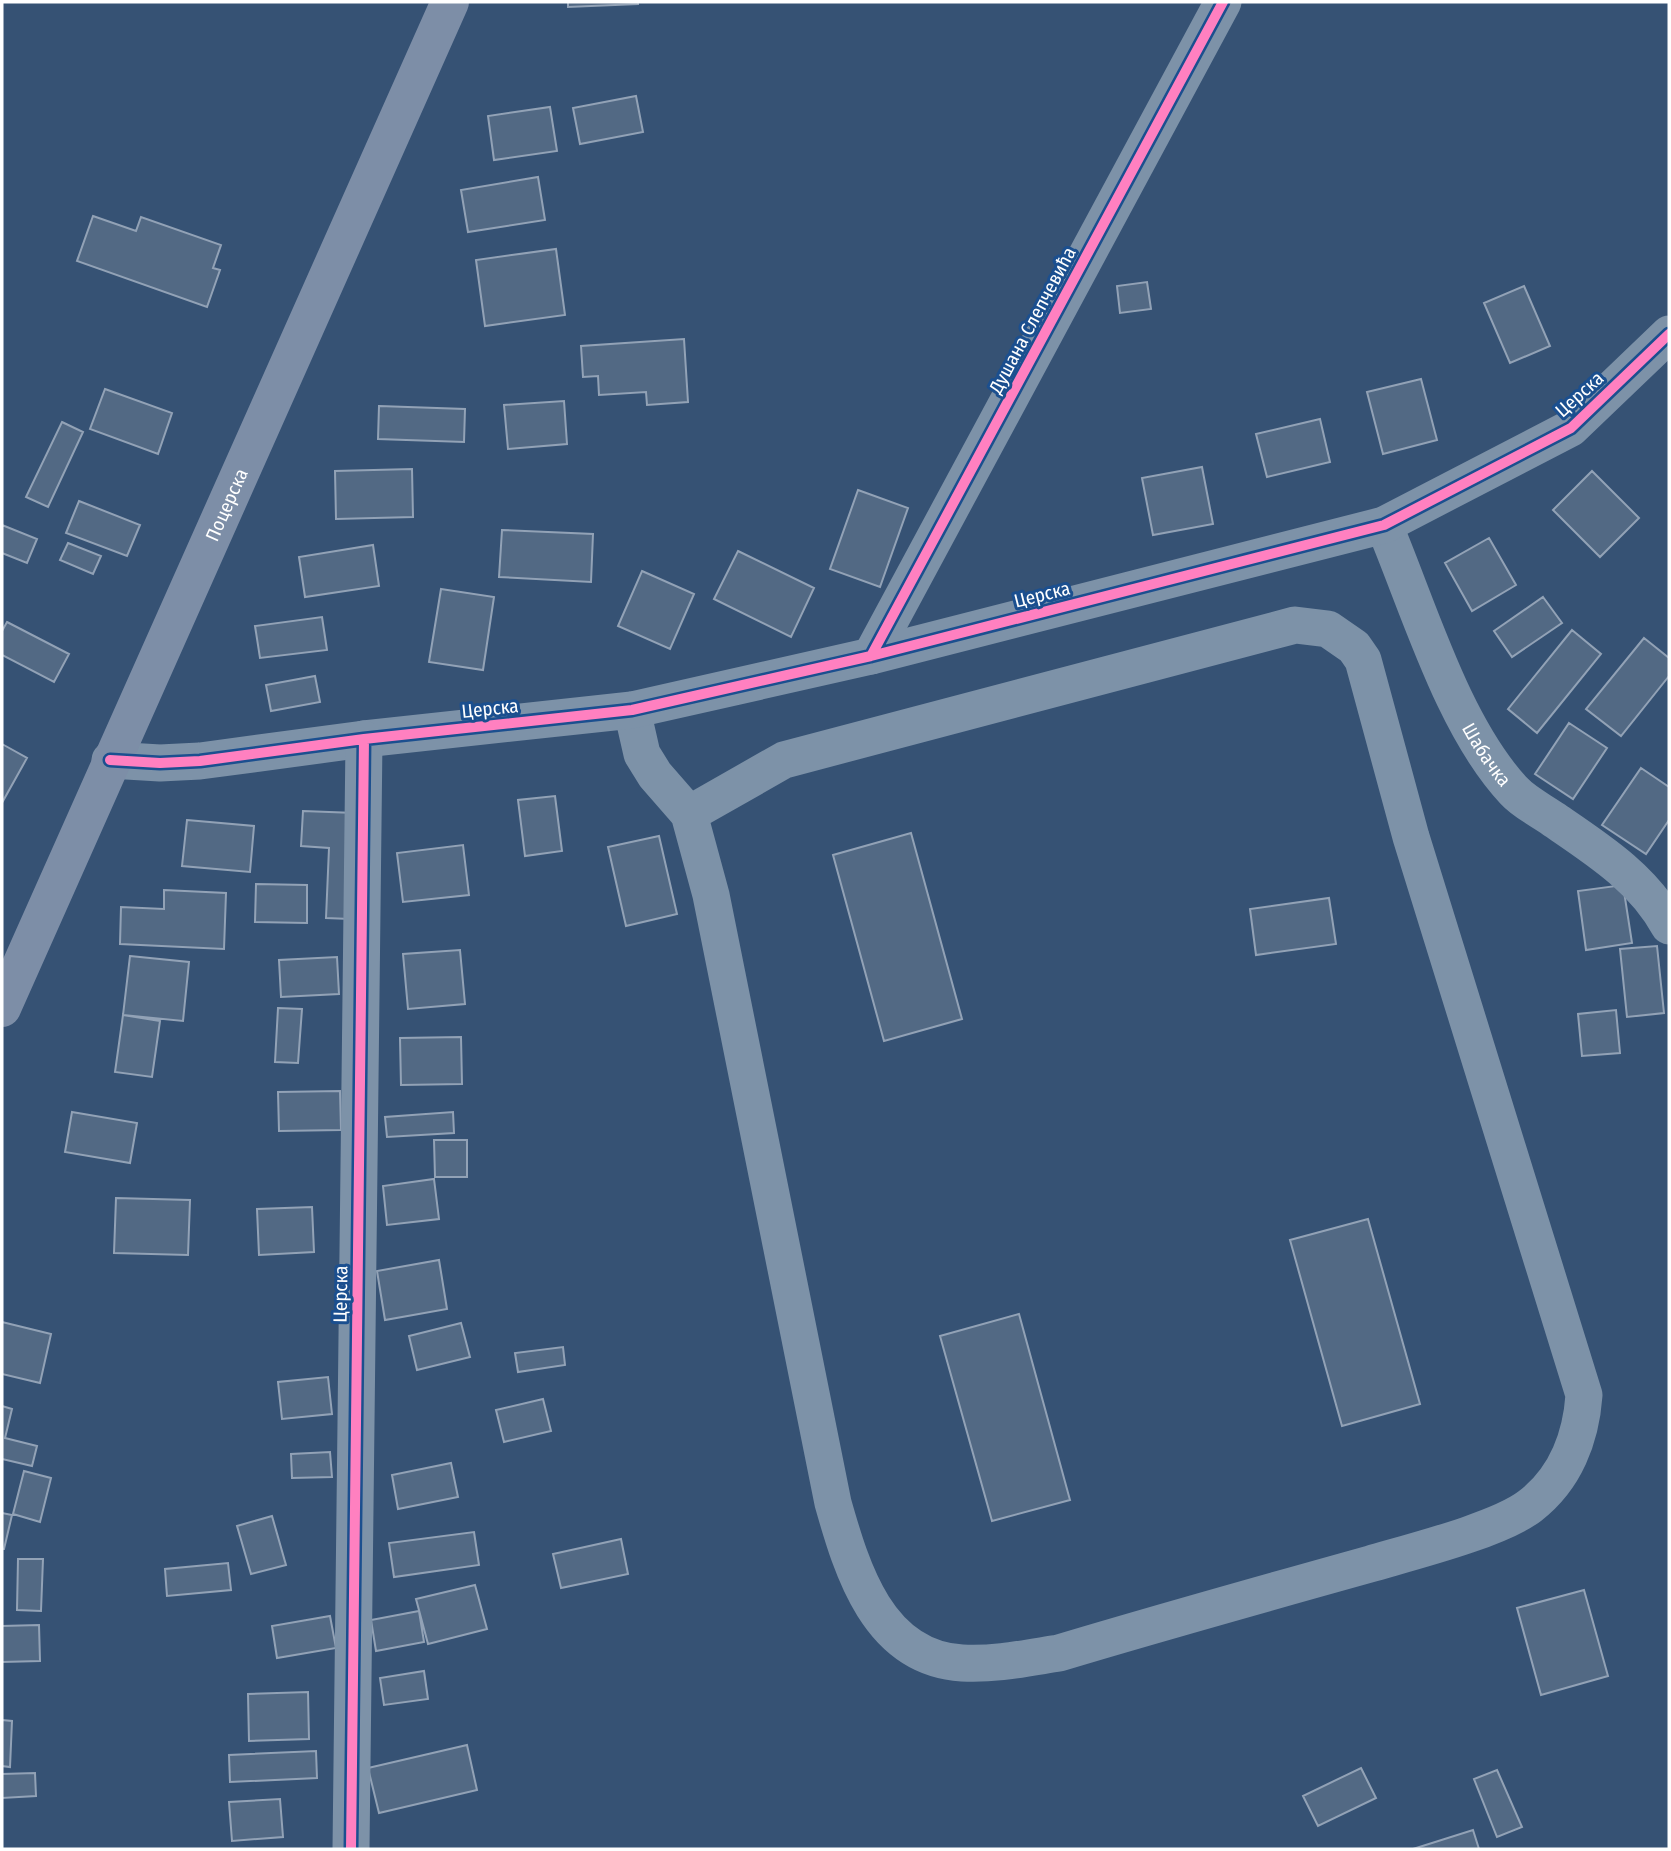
<svg xmlns="http://www.w3.org/2000/svg" width="1671" height="1851" font-family="'Fira Sans Condensed',sans-serif">
<style>
.building{fill:#526984;stroke:#92a2b6;stroke-width:2}
.lines{fill:none;stroke-linecap:round;stroke-linejoin:round}
.minor{stroke:#7d92a8;stroke-width:37}
.major{stroke:#7d8ea7;stroke-width:38}
.cycleway-casing{stroke:#1b4f8f;stroke-width:15}
.cycleway{stroke:#ff80c0;stroke-width:10}
.labels{text-anchor:middle;stroke-width:6;stroke-linejoin:round;paint-order:stroke}
.street-label{font-size:19px;fill:#fff;stroke:#1b4f8f}
</style>
<rect width="100%" height="100%" fill="#365274"/>
<path class="building" d="M 568,2 L 638,2 L 638,4 L 568,7 Z
M 636,96 L 643,132 L 580,144 L 573,108 Z
M 550,107 L 557,151 L 494,160 L 488,116 Z
M 538,177 L 545,220 L 468,232 L 461,190 Z
M 93,216 L 136,231 L 141,217 L 221,245 L 213,268 L 220,270 L 207,307 L 77,261 Z
M 556,249 L 565,315 L 485,326 L 476,260 Z
M 1147,282 L 1151,309 L 1120,313 L 1117,286 Z
M 1524,286 L 1550,346 L 1510,363 L 1484,303 Z
M 684,339 L 688,402 L 647,405 L 646,392 L 599,395 L 598,376 L 583,377 L 581,346 Z
M 1421,379 L 1437,440 L 1383,454 L 1367,392 Z
M 105,389 L 172,413 L 158,454 L 90,429 Z
M 564,401 L 567,444 L 508,449 L 504,405 Z
M 379,406 L 465,409 L 464,442 L 378,439 Z
M 1320,419 L 1330,462 L 1267,477 L 1256,434 Z
M 62,422 L 83,432 L 48,507 L 26,497 Z
M 1202,467 L 1213,524 L 1153,535 L 1142,478 Z
M 412,469 L 413,517 L 336,519 L 335,471 Z
M 1592,471 L 1639,518 L 1600,557 L 1553,510 Z
M 858,490 L 908,508 L 880,587 L 830,569 Z
M 79,501 L 140,525 L 127,556 L 66,533 Z
M 2,525 L 37,539 L 27,563 L 2,553 Z
M 502,530 L 593,534 L 591,582 L 499,577 Z
M 1489,538 L 1516,585 L 1472,611 L 1445,563 Z
M 68,543 L 101,556 L 93,574 L 60,560 Z
M 373,545 L 379,586 L 305,597 L 299,557 Z
M 738,551 L 814,588 L 791,637 L 714,599 Z
M 642,571 L 694,594 L 670,649 L 618,626 Z
M 441,589 L 494,597 L 483,670 L 429,662 Z
M 1543,597 L 1562,623 L 1512,657 L 1494,631 Z
M 322,617 L 327,650 L 260,658 L 255,626 Z
M 7,622 L 69,654 L 54,682 L 2,655 L 2,631 Z
M 1572,630 L 1601,654 L 1537,733 L 1508,709 Z
M 1644,638 L 1669,658 L 1669,676 L 1621,736 L 1586,709 Z
M 315,676 L 320,702 L 271,711 L 266,685 Z
M 1569,723 L 1607,748 L 1573,799 L 1535,774 Z
M 2,744 L 27,758 L 3,801 L 2,800 Z
M 1641,768 L 1669,787 L 1669,820 L 1646,854 L 1602,825 Z
M 555,796 L 562,851 L 525,856 L 518,800 Z
M 303,811 L 355,813 L 350,919 L 326,918 L 329,848 L 301,846 Z
M 187,820 L 254,826 L 250,872 L 182,866 Z
M 911,833 L 962,1019 L 884,1041 L 833,855 Z
M 659,836 L 677,914 L 626,926 L 608,847 Z
M 463,845 L 469,895 L 403,902 L 397,853 Z
M 256,884 L 307,885 L 307,923 L 255,922 Z
M 1623,885 L 1632,943 L 1586,950 L 1578,891 Z
M 164,890 L 226,893 L 224,949 L 120,944 L 121,907 L 164,909 Z
M 1329,898 L 1336,944 L 1256,955 L 1250,909 Z
M 1657,946 L 1664,1013 L 1627,1017 L 1620,949 Z
M 460,950 L 465,1004 L 408,1009 L 403,954 Z
M 130,956 L 189,962 L 183,1021 L 123,1015 Z
M 337,957 L 339,994 L 281,997 L 279,960 Z
M 278,1008 L 302,1009 L 298,1063 L 275,1062 Z
M 1616,1010 L 1620,1053 L 1582,1056 L 1578,1014 Z
M 123,1015 L 160,1021 L 152,1077 L 115,1072 Z
M 461,1037 L 462,1084 L 401,1085 L 400,1038 Z
M 340,1091 L 341,1130 L 279,1131 L 278,1092 Z
M 72,1112 L 137,1123 L 130,1163 L 65,1152 Z
M 453,1112 L 454,1133 L 387,1137 L 385,1117 Z
M 434,1140 L 467,1140 L 467,1177 L 435,1177 Z
M 434,1179 L 439,1219 L 387,1225 L 383,1186 Z
M 116,1198 L 190,1200 L 188,1255 L 114,1253 Z
M 312,1207 L 314,1252 L 259,1255 L 257,1209 Z
M 1368,1219 L 1420,1404 L 1342,1426 L 1290,1240 Z
M 439,1260 L 447,1309 L 385,1320 L 377,1271 Z
M 1019,1314 L 1070,1500 L 992,1521 L 940,1336 Z
M 2,1322 L 51,1334 L 40,1383 L 2,1374 Z
M 461,1323 L 470,1357 L 417,1370 L 409,1336 Z
M 563,1347 L 565,1365 L 518,1372 L 515,1353 Z
M 328,1377 L 332,1414 L 282,1419 L 278,1382 Z
M 543,1399 L 551,1431 L 504,1442 L 496,1410 Z
M 2,1406 L 12,1409 L 5,1438 L 37,1446 L 32,1466 L 2,1459 Z
M 330,1452 L 332,1477 L 292,1478 L 291,1454 Z
M 451,1463 L 458,1497 L 398,1509 L 392,1475 Z
M 24,1471 L 51,1478 L 40,1522 L 13,1514 Z
M 2,1513 L 12,1515 L 4,1549 L 2,1549 Z
M 272,1516 L 286,1565 L 251,1574 L 237,1526 Z
M 474,1532 L 479,1565 L 394,1577 L 389,1543 Z
M 621,1539 L 628,1574 L 561,1588 L 553,1554 Z
M 18,1559 L 43,1559 L 41,1611 L 17,1610 Z
M 228,1563 L 231,1590 L 167,1596 L 165,1569 Z
M 475,1585 L 487,1629 L 428,1644 L 416,1599 Z
M 1584,1590 L 1608,1676 L 1541,1695 L 1517,1608 Z
M 419,1611 L 424,1642 L 376,1651 L 371,1620 Z
M 330,1616 L 336,1648 L 277,1658 L 272,1626 Z
M 39,1625 L 40,1661 L 2,1662 L 2,1626 Z
M 424,1671 L 428,1699 L 384,1705 L 380,1678 Z
M 308,1692 L 309,1739 L 249,1741 L 248,1694 Z
M 2,1720 L 12,1721 L 10,1767 L 2,1766 Z
M 467,1745 L 477,1790 L 379,1813 L 368,1768 Z
M 316,1751 L 317,1778 L 230,1782 L 229,1755 Z
M 1361,1768 L 1376,1798 L 1318,1826 L 1303,1796 Z
M 1497,1770 L 1522,1827 L 1497,1837 L 1474,1779 Z
M 35,1773 L 36,1796 L 2,1798 L 2,1774 Z
M 280,1799 L 283,1837 L 232,1841 L 229,1802 Z
M 1473,1830 L 1479,1849 L 1413,1849 Z"/>
<g class="lines">
<g class="minor">
<path id="s1" d="M 1384,525 C 1419,608 1453,726 1514,791 C 1524,802 1540,810 1553,819 C 1597,849 1643,878 1669,926"/>
<path d="M 871,656 L 1223,2"/>
<path d="M 632,710 L 642,754 L 655,775 L 689,814 L 711,895 L 833,1503 C 852,1570 878,1658 962,1663 C 994,1665 1027,1658 1059,1653 C 1162,1622 1266,1593 1370,1564 C 1411,1552 1499,1530 1530,1506 C 1565,1479 1581,1438 1584,1395 L 1411,837 L 1363,660 L 1354,647 L 1328,629 L 1295,625 L 784,760 L 689,814"/>
<path d="M 110,760 L 160,763 L 200,761 L 364,739 L 632,710 L 871,656 L 1384,525 L 1571,428 L 1669,334"/>
<path d="M 351,1849 L 364,739"/>
</g>
<path class="major" id="s2" d="M 2,1008 L 450,2"/>
<g class="cycleway-casing">
<path id="cycleway" d="M 871,656 L 1223,2
M 110,760 L 160,763 L 200,761 L 364,739 L 632,710 L 871,656 L 1384,525 L 1571,428 L 1669,334
M 351,1849 L 364,739"/>
</g>
<use href="#cycleway" class="cycleway"/>
</g>
<g class="labels">
<g class="street-label">
<text transform="translate(1032 320) rotate(-62)" y="7">Душана Слепчевића</text>
<text transform="translate(1579 394) rotate(-42)" y="7">Церска</text>
<text dy="7" stroke="none"><textPath href="#s2" startOffset="551">Поцерска</textPath></text>
<text transform="translate(1042 594) rotate(-14)" y="7">Церска</text>
<text transform="translate(490 708) rotate(-6)" y="7">Церска</text>
<text dy="7" stroke="none"><textPath href="#s1" startOffset="252">Шабачка</textPath></text>
<text transform="translate(340 1294) rotate(-89)" y="7">Церска</text>
</g>
</g>
<rect width="1671" height="1851" fill="none" stroke="#ffffff" stroke-width="7"/>
</svg>
